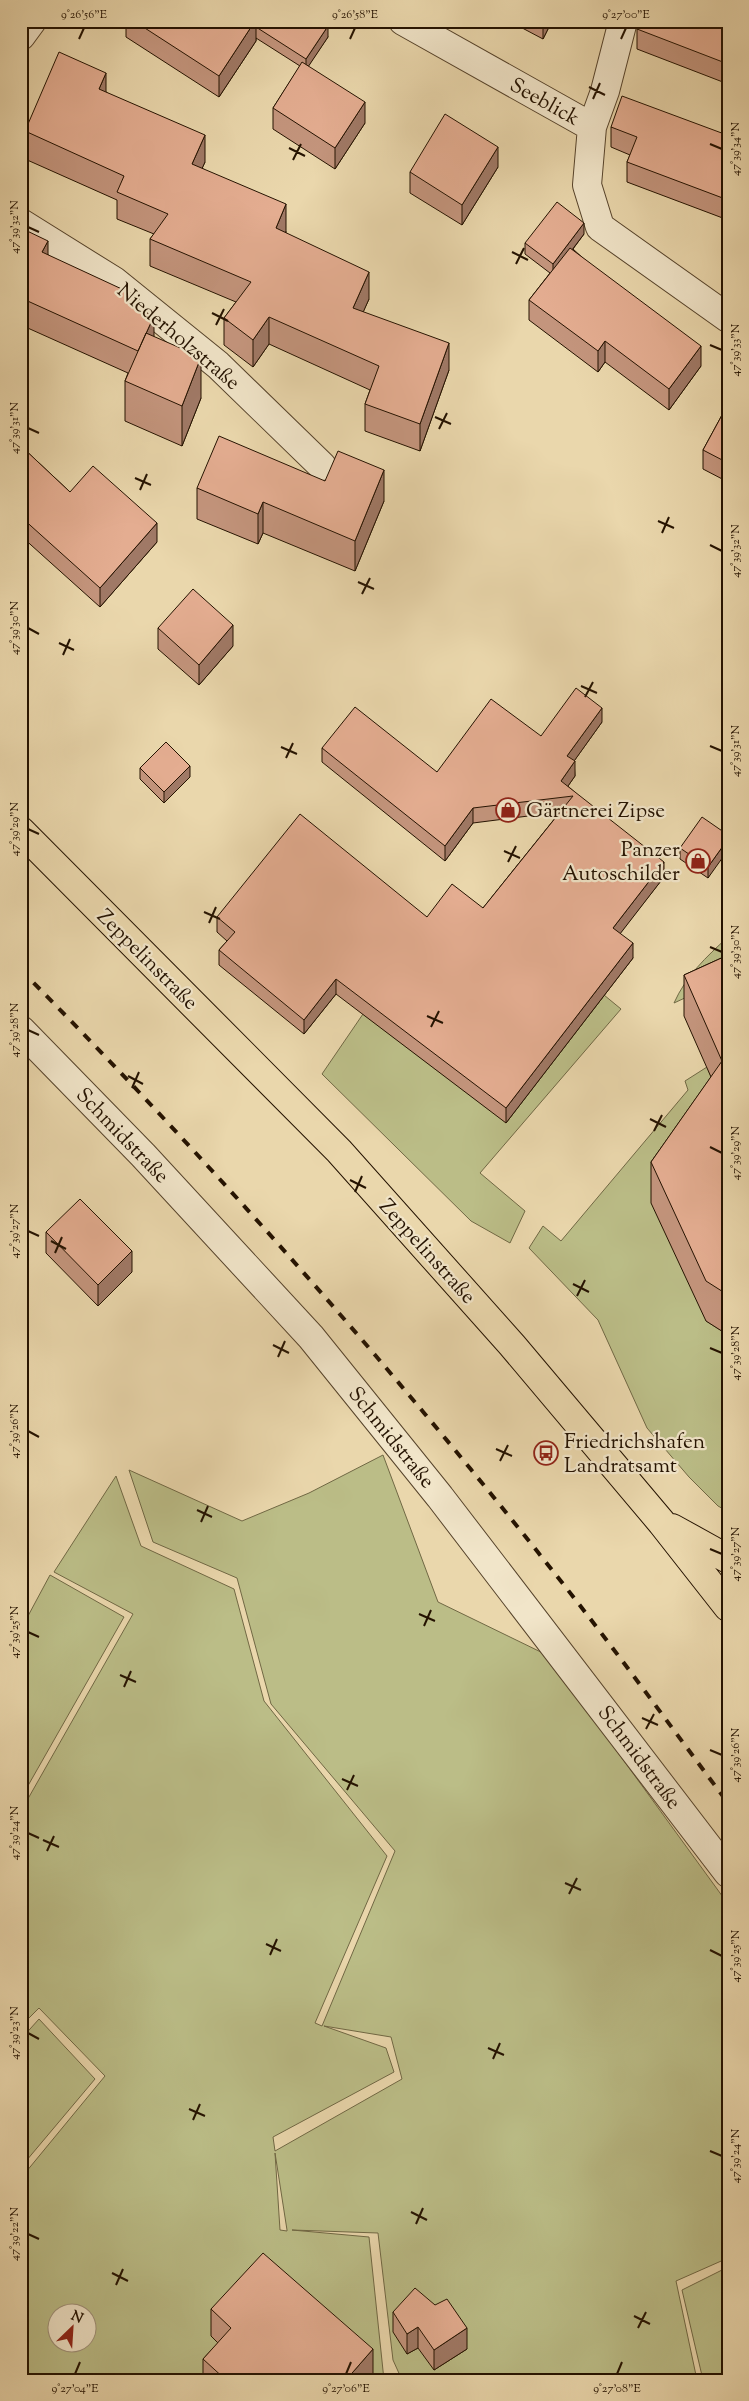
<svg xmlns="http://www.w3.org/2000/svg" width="749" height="2401" font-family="'Sorts Mill Goudy',serif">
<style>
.green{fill:#bbbd87;stroke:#706844;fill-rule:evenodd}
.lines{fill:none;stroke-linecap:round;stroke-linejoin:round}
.minor-casing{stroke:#56432b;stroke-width:30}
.major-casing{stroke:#241200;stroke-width:30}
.minor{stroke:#f1e5c9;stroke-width:28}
.major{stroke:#ead7ac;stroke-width:28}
.rail{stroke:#241200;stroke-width:4;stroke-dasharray:9 9;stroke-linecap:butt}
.wall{fill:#c4957d;stroke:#241200}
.shaded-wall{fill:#a07966;stroke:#241200}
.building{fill:#e4ad91;stroke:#241200}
.ticks{fill:none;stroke:#241200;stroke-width:2}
.labels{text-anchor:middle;stroke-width:4.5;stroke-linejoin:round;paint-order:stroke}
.street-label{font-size:21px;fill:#241200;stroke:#f1e5c9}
.poi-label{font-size:21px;fill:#241200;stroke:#f1e5c9;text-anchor:start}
.neatline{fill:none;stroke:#241200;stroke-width:2}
.ticks-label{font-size:12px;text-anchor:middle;fill:#241200}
</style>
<rect width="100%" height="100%" fill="#ead7ac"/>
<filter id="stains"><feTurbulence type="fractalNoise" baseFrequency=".004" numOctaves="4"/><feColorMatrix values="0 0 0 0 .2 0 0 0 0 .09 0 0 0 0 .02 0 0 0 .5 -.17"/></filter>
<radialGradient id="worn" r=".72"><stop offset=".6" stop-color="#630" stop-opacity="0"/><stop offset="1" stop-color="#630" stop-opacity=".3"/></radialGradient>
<path class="green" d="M 728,937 L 728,978 L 674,1003 C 686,976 706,957 728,937 Z
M 604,995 L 621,1009 L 480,1173 L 525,1211 L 510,1243 L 471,1221 L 322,1074 L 363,1014 L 506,1122 Z
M 707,1067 L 722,1102 L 706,1321 L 728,1335 L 727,1511 L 718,1506 L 689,1477 L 647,1428 L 598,1320 L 529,1248 L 543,1226 L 561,1241 L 688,1090 L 685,1081 Z
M 383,1455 L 438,1602 L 547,1655 L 728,1904 L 728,2258 L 676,2281 L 697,2380 L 402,2380 L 393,2360 L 378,2233 L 292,2230 L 369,2237 L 384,2380 L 21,2380 L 21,2178 L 105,2076 L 39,2008 L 21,2026 L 21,1811 L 133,1614 L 54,1572 L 116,1476 L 141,1546 L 234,1589 L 264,1701 L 387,1856 L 315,2023 L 322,2026 L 395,1851 L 271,1704 L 237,1578 L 153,1542 L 129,1470 L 242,1521 L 309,1493 ZM 324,2026 L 391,2037 L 402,2079 L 275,2151 L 273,2137 L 394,2072 L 386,2048 ZM 275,2153 L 287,2230 L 287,2231 L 280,2230 ZM 58,2314 L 88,2314 L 88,2344 L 58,2344 Z
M 50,1575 L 124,1617 L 21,1798 L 21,1629 Z
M 39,2019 L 95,2079 L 21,2167 L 21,2039 Z
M 728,2267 L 728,2380 L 703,2380 L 682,2290 Z"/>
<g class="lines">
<g class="minor-casing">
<path id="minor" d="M 403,21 L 592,127
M 623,21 L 605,91 L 592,127 L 587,185 L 600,227 L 728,318
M 21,36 L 32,21
M 21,223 L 114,281 L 218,365 L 322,466
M 21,1030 L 143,1155 L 311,1337 L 440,1497 L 728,1873"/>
</g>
<g class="major-casing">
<path id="major" d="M 21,831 L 339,1151 L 512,1345 L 662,1523 L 728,1607
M 672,1528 L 728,1559"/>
</g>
<use href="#minor" class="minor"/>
<use href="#major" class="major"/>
<path class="rail" d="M 21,970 C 211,1162 389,1364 556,1575 C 615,1649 671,1727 728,1803"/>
</g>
<path class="wall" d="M 126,21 L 321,21 L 328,37 L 308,66 L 365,123 L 335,169 L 273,129 L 273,108 L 300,66 L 256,38 L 256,41 L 219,97 L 126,37 Z
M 509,21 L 552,21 L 543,39 Z
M 728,21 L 728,84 L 637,49 L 637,29 Z
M 106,92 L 205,162 L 202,168 L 286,231 L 286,233 L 369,299 L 363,312 L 449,370 L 420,451 L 365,431 L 365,404 L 370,390 L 269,344 L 253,367 L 224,345 L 224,318 L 236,302 L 150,266 L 150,239 L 154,234 L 117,219 L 117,200 L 25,159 L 25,131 Z
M 611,127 L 728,152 L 728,220 L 627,182 L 627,162 L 630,155 L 611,147 Z
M 498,167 L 462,225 L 410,193 L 410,172 Z
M 21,228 L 48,255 L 139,309 L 154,337 L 201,398 L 182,446 L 125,421 L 125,381 L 128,373 L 21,325 Z
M 584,234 L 573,249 L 701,366 L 669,410 L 605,362 L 598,372 L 529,320 L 529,300 L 550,273 L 525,254 L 525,243 Z
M 728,404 L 728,482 L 703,469 L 703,450 Z
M 21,446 L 70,492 L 157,542 L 100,607 L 21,536 Z
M 325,481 L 384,501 L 355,571 L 263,533 L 258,544 L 197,519 L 197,488 Z
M 158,628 L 233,646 L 199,685 L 158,649 Z
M 602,722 L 574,761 L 575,776 L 568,786 L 664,877 L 620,933 L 633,958 L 506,1123 L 336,994 L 304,1034 L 219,965 L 219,950 L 227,941 L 217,932 L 217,917 L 427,917 L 483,908 L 560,812 L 473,823 L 445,861 L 322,762 L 322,748 L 437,772 L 541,736 Z
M 140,768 L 190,777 L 164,803 L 140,779 Z
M 728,835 L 708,878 L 680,859 L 680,848 Z
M 728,955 L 728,1335 L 706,1321 L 651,1203 L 651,1162 L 711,1077 L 684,1016 L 684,975 Z
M 46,1232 L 132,1272 L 98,1306 L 46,1253 Z
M 435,2305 L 467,2349 L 434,2370 L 418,2348 L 407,2354 L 393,2332 L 393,2312 Z
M 211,2309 L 373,2376 L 370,2380 L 203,2380 L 203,2359 L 218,2343 L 211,2336 Z"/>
<path class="shaded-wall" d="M 255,21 L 256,21 L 256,41 L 219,97 L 219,76 Z
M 543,21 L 552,21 L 543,39 Z
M 328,26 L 328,37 L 306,70 L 306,59 Z
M 106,73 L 106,100 L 99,89 Z
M 365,102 L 365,123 L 335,169 L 335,148 Z
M 205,135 L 205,162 L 192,191 L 192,164 Z
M 727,135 L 727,155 L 721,149 Z
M 498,147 L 498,167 L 462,225 L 462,205 Z
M 286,204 L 286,231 L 276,255 L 276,228 Z
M 584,223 L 584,234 L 553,275 L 553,264 Z
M 48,241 L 48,267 L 42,252 Z
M 369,272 L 369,299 L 353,335 L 353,308 Z
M 139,297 L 139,323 L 132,306 Z
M 154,316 L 154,343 L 138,351 Z
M 269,317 L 269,344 L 253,367 L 253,340 Z
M 605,341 L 605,362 L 598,372 L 598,351 Z
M 449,343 L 449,370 L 420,451 L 420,424 Z
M 701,346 L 701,366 L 669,410 L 669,389 Z
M 201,357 L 201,398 L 182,446 L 182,406 Z
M 384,470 L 384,501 L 355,571 L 355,541 Z
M 263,502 L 263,533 L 258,544 L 258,514 Z
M 157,523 L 157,542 L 100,607 L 100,588 Z
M 233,625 L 233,646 L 199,685 L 199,665 Z
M 602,708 L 602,722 L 567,771 L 567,756 Z
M 575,761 L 575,776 L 561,796 L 561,781 Z
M 190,766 L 190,777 L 164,803 L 164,792 Z
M 473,808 L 473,823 L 445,861 L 445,846 Z
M 728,839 L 728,850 L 708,878 L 708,867 Z
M 664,862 L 664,877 L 613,943 L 613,928 Z
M 633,943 L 633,958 L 506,1123 L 506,1108 Z
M 336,979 L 336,994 L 304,1034 L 304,1020 Z
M 132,1251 L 132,1272 L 98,1306 L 98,1285 Z
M 418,2327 L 418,2348 L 407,2354 L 407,2334 Z
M 467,2328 L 467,2349 L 434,2370 L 434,2350 Z
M 373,2349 L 373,2376 L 370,2380 L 346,2380 Z"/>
<path class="building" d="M 134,21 L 255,21 L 219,76 Z
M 256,21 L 321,21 L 328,26 L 306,59 L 256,27 Z
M 640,21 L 728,21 L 728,64 L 637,29 Z
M 59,52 L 106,73 L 99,89 L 205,135 L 192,164 L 286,204 L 276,228 L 369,272 L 353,308 L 449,343 L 420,424 L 365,404 L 379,366 L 269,317 L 253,340 L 224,318 L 251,282 L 150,239 L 168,214 L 117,192 L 124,176 L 25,131 Z
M 302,62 L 365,102 L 335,148 L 273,108 Z
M 622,96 L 727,135 L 721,149 L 728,152 L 728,200 L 627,162 L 637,137 L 611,127 Z
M 445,114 L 498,147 L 462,205 L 410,172 Z
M 557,202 L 584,223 L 553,264 L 525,243 Z
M 21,228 L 48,241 L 42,252 L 139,297 L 132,306 L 154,316 L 138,351 L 21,298 Z
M 570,248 L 701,346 L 669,389 L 605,341 L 598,351 L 529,300 Z
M 146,333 L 201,357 L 182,406 L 125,381 Z
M 728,404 L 728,463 L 703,450 Z
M 219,436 L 325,481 L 338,451 L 384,470 L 355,541 L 263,502 L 258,514 L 197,488 Z
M 21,446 L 70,492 L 93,466 L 157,523 L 100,588 L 21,517 Z
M 193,589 L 233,625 L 199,665 L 158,628 Z
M 576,688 L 602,708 L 567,756 L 575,761 L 561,781 L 664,862 L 613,928 L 633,943 L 506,1108 L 336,979 L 304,1020 L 219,950 L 235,932 L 217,917 L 300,814 L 427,917 L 452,884 L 483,908 L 573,796 L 473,808 L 445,846 L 322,748 L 355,707 L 437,772 L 491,699 L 541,736 Z
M 166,742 L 190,766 L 164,792 L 140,768 Z
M 702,817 L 728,835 L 728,839 L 708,867 L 680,848 Z
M 728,955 L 728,1295 L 706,1281 L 651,1162 L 722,1061 L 684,975 Z
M 80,1199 L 132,1251 L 98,1285 L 46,1232 Z
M 263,2253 L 373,2349 L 346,2380 L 226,2380 L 203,2359 L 231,2328 L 211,2309 Z
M 415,2288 L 435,2305 L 447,2299 L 467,2328 L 434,2350 L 418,2327 L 407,2334 L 393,2312 Z"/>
<path class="ticks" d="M 79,39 L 84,28M 350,39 L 355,28M 621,39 L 626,28M 589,87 L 605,95M 593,99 L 600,83M 710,144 L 722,149M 289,148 L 305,156M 293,160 L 301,144M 28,227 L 39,232M 512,252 L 528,260M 516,264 L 524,248M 212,313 L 228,321M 216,325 L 224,309M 710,345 L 722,350M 435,417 L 451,424M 28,428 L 39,433M 439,429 L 447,413M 135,478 L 151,485M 140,490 L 147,474M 658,521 L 674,528M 662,533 L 669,517M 710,545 L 722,551M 358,582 L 374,589M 362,594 L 370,578M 28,628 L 39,634M 59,643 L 74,650M 63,655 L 70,639M 581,686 L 597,693M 585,697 L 593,682M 710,746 L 722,751M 281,747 L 297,754M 286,758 L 293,743M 28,829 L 39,834M 504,851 L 520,858M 508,862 L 516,846M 204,912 L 220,919M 209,923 L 216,907M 710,947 L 722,952M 427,1016 L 443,1023M 431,1027 L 439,1011M 28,1030 L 39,1035M 128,1076 L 143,1084M 132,1088 L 139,1072M 650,1119 L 666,1127M 654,1131 L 662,1115M 710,1147 L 722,1153M 350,1180 L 366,1188M 355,1192 L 362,1176M 28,1231 L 39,1236M 51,1241 L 66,1249M 55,1253 L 62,1237M 573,1284 L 589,1292M 577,1296 L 585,1280M 273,1345 L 289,1353M 710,1348 L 722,1353M 278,1357 L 285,1341M 28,1431 L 39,1437M 496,1449 L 512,1456M 500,1461 L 508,1445M 197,1510 L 212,1517M 201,1522 L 208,1506M 710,1549 L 722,1554M 419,1614 L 435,1621M 424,1626 L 431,1610M 28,1632 L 39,1637M 120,1675 L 136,1682M 124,1687 L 131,1671M 642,1718 L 658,1725M 646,1729 L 654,1714M 710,1750 L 722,1755M 342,1779 L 358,1786M 347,1790 L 354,1775M 28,1833 L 39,1838M 43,1840 L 59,1847M 47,1851 L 54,1836M 565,1883 L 581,1890M 569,1894 L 577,1878M 266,1944 L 281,1951M 710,1950 L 722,1956M 270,1955 L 277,1939M 28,2033 L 39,2039M 488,2048 L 504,2055M 493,2059 L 500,2043M 189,2109 L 205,2116M 193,2120 L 200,2104M 710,2151 L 722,2156M 411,2212 L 427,2220M 416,2224 L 423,2208M 28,2234 L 39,2239M 112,2273 L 128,2281M 116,2285 L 123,2269M 634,2316 L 650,2324M 638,2328 L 646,2312M 75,2374 L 80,2362M 346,2374 L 351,2362M 617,2374 L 622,2362"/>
<defs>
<g id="shop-ring" transform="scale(1.25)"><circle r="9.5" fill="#f1e5c9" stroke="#8f2418" stroke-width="1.5"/><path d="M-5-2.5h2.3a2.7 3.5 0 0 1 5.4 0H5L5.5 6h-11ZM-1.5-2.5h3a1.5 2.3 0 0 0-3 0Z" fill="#8f2418"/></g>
<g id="bus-ring" transform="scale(1.25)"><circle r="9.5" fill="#f1e5c9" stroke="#8f2418" stroke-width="1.5"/><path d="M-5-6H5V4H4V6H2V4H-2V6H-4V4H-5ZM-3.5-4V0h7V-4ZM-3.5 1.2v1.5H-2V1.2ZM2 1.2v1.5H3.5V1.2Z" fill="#8f2418"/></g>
</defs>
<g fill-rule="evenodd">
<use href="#shop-ring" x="508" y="810"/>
<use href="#shop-ring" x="698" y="861"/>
<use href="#bus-ring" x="546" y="1453"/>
</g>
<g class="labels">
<g class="street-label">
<text transform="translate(545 101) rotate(29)" y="7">Seeblick</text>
<text transform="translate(179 336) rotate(40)" y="7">Niederholzstraße</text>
<text transform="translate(148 959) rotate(45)" y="7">Zeppelinstraße</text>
<text transform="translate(123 1135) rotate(46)" y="7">Schmidstraße</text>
<text transform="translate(428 1251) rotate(48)" y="7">Zeppelinstraße</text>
<text transform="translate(392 1437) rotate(51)" y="7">Schmidstraße</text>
<text transform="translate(640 1757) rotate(53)" y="7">Schmidstraße</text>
</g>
<g class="poi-label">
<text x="526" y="817">Gärtnerei Zipse</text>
<text x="680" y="856" text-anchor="end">Panzer<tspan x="680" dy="24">Autoschilder</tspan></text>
<text x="564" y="1448">Friedrichshafen<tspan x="564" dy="24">Landratsamt</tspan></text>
</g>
</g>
<rect width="749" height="2401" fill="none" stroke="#ead7ac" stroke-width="55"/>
<g transform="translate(72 2328) rotate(25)"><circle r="24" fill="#f1e5c9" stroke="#9f9179"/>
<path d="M0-4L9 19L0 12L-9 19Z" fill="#8f2418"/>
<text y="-8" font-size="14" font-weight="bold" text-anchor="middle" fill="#241200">N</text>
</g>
<rect x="28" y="28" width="694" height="2346" class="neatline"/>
<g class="ticks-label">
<text x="84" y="18">9°26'56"E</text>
<text x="355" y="18">9°26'58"E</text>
<text x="626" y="18">9°27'00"E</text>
<text transform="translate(735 149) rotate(-90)" y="4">47°39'34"N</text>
<text transform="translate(14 227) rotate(-90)" y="4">47°39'32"N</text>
<text transform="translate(735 350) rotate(-90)" y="4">47°39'33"N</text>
<text transform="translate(14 428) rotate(-90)" y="4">47°39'31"N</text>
<text transform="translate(735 551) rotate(-90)" y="4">47°39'32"N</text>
<text transform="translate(14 628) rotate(-90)" y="4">47°39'30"N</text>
<text transform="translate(735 751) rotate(-90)" y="4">47°39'31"N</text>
<text transform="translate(14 829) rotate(-90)" y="4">47°39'29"N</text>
<text transform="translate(735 952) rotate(-90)" y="4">47°39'30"N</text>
<text transform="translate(14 1030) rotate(-90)" y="4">47°39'28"N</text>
<text transform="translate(735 1153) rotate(-90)" y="4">47°39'29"N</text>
<text transform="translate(14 1231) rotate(-90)" y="4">47°39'27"N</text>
<text transform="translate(735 1353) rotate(-90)" y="4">47°39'28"N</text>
<text transform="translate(14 1431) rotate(-90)" y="4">47°39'26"N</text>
<text transform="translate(735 1554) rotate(-90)" y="4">47°39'27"N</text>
<text transform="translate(14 1632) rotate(-90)" y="4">47°39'25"N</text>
<text transform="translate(735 1755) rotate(-90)" y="4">47°39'26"N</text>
<text transform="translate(14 1833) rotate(-90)" y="4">47°39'24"N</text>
<text transform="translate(735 1956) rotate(-90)" y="4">47°39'25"N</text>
<text transform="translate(14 2033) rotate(-90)" y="4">47°39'23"N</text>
<text transform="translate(735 2156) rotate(-90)" y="4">47°39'24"N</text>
<text transform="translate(14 2234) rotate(-90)" y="4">47°39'22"N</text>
<text x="75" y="2392">9°27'04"E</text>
<text x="346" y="2392">9°27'06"E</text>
<text x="617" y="2392">9°27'08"E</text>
</g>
<rect width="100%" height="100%" filter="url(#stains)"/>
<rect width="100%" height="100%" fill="url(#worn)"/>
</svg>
